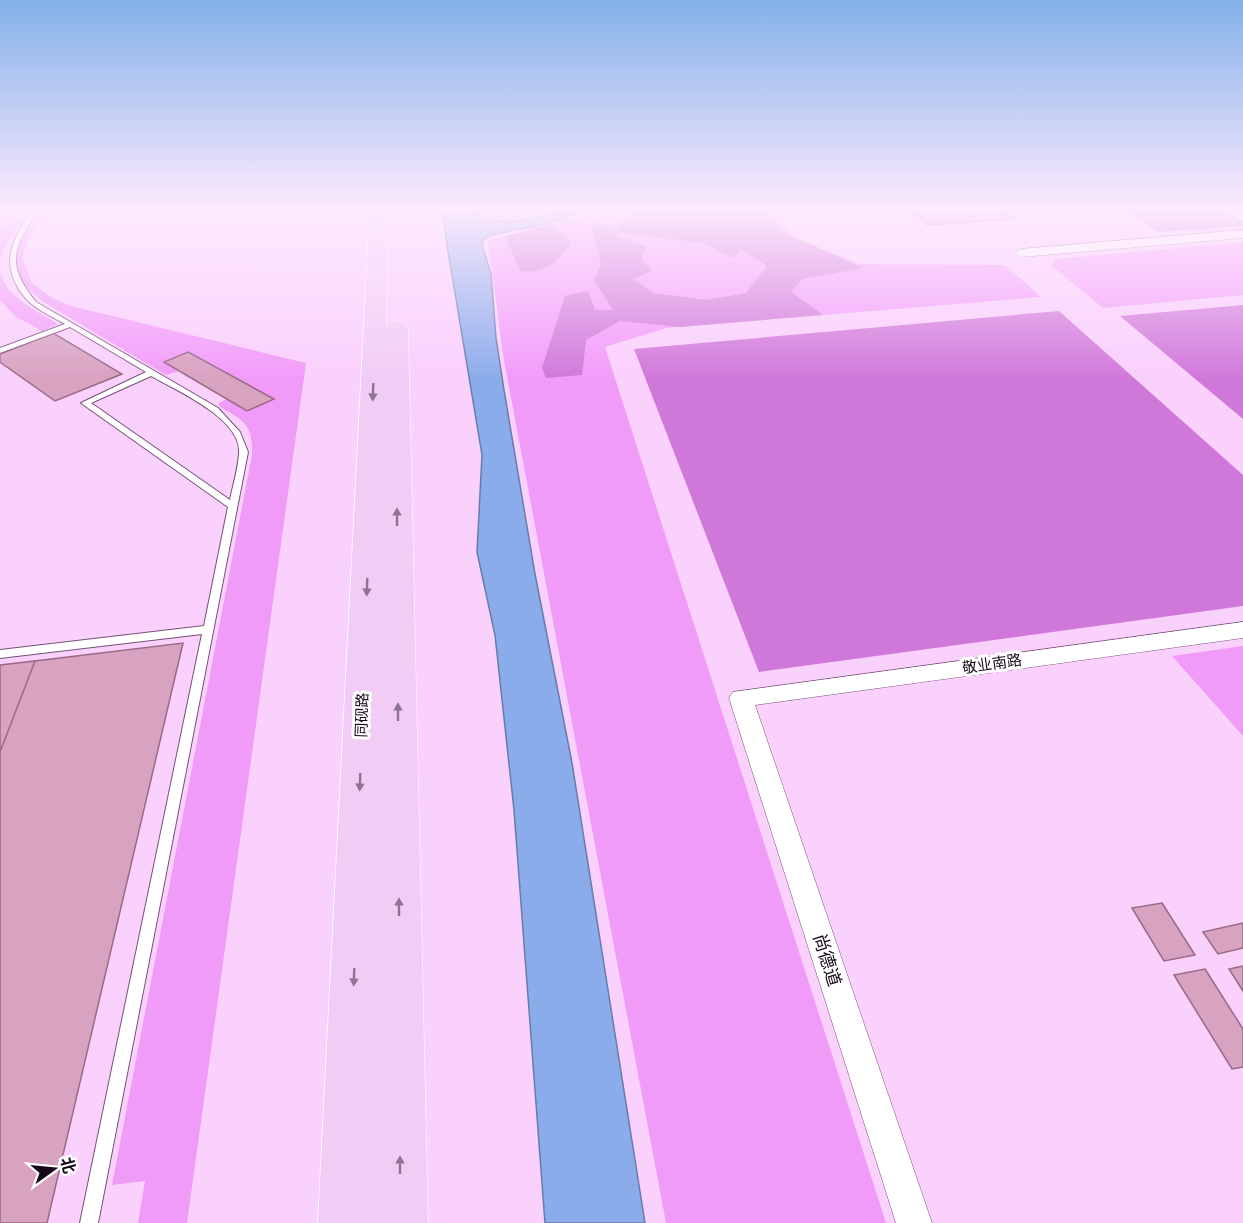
<svg xmlns="http://www.w3.org/2000/svg" width="1243" height="1223" font-family="'Asap Condensed','Noto Sans SC',sans-serif">
<style>
.green{fill:#f19bf9}
.forest{fill:#d078d9}
.water{fill:#8baceb;stroke:#687bab;stroke-width:1.5}
.building{fill:#d8a2c1;stroke:#9b6986;stroke-width:1.5}
.lines{fill:none;stroke-linecap:round;stroke-linejoin:round}
.service-casing{stroke:#755178;stroke-width:2}
.minor-casing{stroke:#755178;stroke-width:1}
.primary-casing{stroke:#fff;stroke-width:1}
.service{fill:#fff;fill-rule:evenodd}
.minor{fill:#fff;fill-rule:evenodd}
.primary{fill:#f1cdf5;fill-rule:evenodd}
.oneway{fill:#8e7491}
.labels{text-anchor:middle;stroke-width:6;stroke-linejoin:round;paint-order:stroke}
.street-label{font-size:15px;fill:#150817;stroke:#fff}
.near-street-label{font-size:18px;fill:#150817;stroke:#fff}
</style>
<rect width="100%" height="100%" fill="#fad0fd"/>
<path class="green" d="M 16,208 L 32,208 L 5,246 L 0,258 L 0,229 Z
M 44,208 L 49,208 L 30,236 L 22,257 L 32,283 L 54,299 L 71,306 L 306,363 L 187,1223 L 138,1223 L 145,1181 L 112,1185 L 252,455 C 253,423 243,421 219,406 L 219,403 L 227,399 L 247,411 L 273,399 L 165,362 L 179,371 L 166,375 L 42,301 L 24,285 L 17,272 L 16,257 L 22,240 Z
M 607,208 L 770,208 L 792,236 L 859,264 L 1005,265 L 1041,297 L 666,328 L 605,347 L 886,1223 L 666,1223 L 503,355 L 488,240 L 604,211 Z
M 1243,242 L 1243,295 L 1103,308 L 1051,265 L 1055,259 Z
M 0,272 C 8,299 36,310 58,324 L 42,331 L 15,316 L 0,300 Z
M 1243,646 L 1243,736 L 1172,656 Z"/>
<path class="forest" d="M 647,208 L 764,208 L 782,232 L 863,268 L 802,279 L 791,292 L 823,315 L 679,327 L 620,321 L 586,340 L 582,375 L 546,378 L 542,368 L 565,296 L 588,291 L 595,310 L 613,310 L 594,280 L 601,264 L 592,224 L 601,223 L 620,238 L 647,247 L 641,259 L 652,271 L 633,279 L 653,293 L 706,300 L 746,293 L 767,266 L 741,249 L 734,258 L 703,243 L 628,234 L 614,230 L 639,210 Z
M 1122,208 L 1243,208 L 1243,226 L 1158,232 Z
M 553,224 L 571,242 C 559,262 546,274 520,271 L 505,236 Z
M 1243,305 L 1243,419 L 1120,316 Z
M 1059,311 L 1243,475 L 1243,606 L 759,672 L 634,349 Z"/>
<path class="water" d="M 443,208 L 476,208 C 492,236 548,213 572,208 C 579,207 588,208 595,208 L 550,223 L 492,235 L 484,239 L 482,245 L 491,274 L 496,338 L 504,390 L 535,574 L 572,763 L 645,1223 L 545,1223 L 514,810 L 495,635 L 477,552 L 482,455 L 446,239 Z"/>
<path class="building" d="M 909,208 L 1001,208 L 1014,219 L 927,225 Z
M 53,333 L 122,374 L 55,401 L 0,362 L 0,354 Z
M 188,352 L 274,399 L 247,411 L 164,362 Z
M 183,643 L 47,1223 L 0,1223 L 0,752 L 35,661 Z
M 35,661 L 0,752 L 0,665 Z
M 1162,903 L 1195,955 L 1164,961 L 1132,908 Z
M 1243,923 L 1243,948 L 1218,954 L 1203,932 Z
M 1243,966 L 1243,991 L 1229,969 Z
M 1205,969 L 1243,1029 L 1243,1067 L 1232,1069 L 1174,975 Z"/>
<g class="lines">
<g class="service-casing">
<path id="service" d="M 34,208 L 40,208 C 14,246 4,263 36,302 L 218,408 L 240,432 L 248,452 L 98,1223 L 80,1223 L 202,634 L 0,658 L 0,650 L 204,626 L 228,507 L 81,403 L 146,372 L 70,327 L 0,353 L 0,348 L 65,324 C 55,318 43,313 33,305 C 27,301 22,294 18,288 C 0,256 16,234 34,208 ZM 151,376 C 176,390 242,419 239,453 C 238,469 233,485 230,500 L 91,403 Z"/>
</g>
<g class="minor-casing">
<path id="minor" d="M 1217,208 L 1232,208 L 1243,213 L 1243,221 Z
M 1243,230 L 1243,238 L 1021,257 L 1015,253 L 1021,249 Z
M 1243,622 L 1243,638 L 755,705 L 932,1223 L 896,1223 L 729,698 L 733,692 Z"/>
</g>
<g class="primary-casing">
<path id="primary" d="M 370,208 L 388,208 L 386,327 L 389,323 L 397,321 L 405,323 L 408,328 L 428,1223 L 318,1223 Z"/>
</g>
<use href="#service" class="service"/>
<use href="#minor" class="minor"/>
<use href="#primary" class="primary"/>
</g>
<defs><path id="oneway-solid" d="M-6-.8H1V-3.2L6.5 0L1 3.2V.8H-6Z" transform="scale(1.5)"/></defs>
<g class="oneway">
<use href="#oneway-solid" transform="translate(373 392) rotate(92)"/>
<use href="#oneway-solid" transform="translate(397 517) rotate(-90)"/>
<use href="#oneway-solid" transform="translate(367 587) rotate(92)"/>
<use href="#oneway-solid" transform="translate(398 712) rotate(-90)"/>
<use href="#oneway-solid" transform="translate(360 782) rotate(92)"/>
<use href="#oneway-solid" transform="translate(399 907) rotate(-90)"/>
<use href="#oneway-solid" transform="translate(354 977) rotate(92)"/>
<use href="#oneway-solid" transform="translate(400 1165) rotate(-90)"/>
</g>
<linearGradient id="sky" x2="0" y2="1"><stop stop-color="#83b1e9"/><stop offset="0.55" stop-color="#fdeafe"/><stop offset="1" stop-color="#fdeafe" stop-opacity="0"/></linearGradient>
<rect width="1243" height="379" fill="url(#sky)"/>
<g class="labels">
<g class="street-label">
<text transform="translate(992 664) rotate(-8)" y="5">敬业南路</text>
<text transform="translate(362 715) rotate(-88)" y="5">同砚路</text>
</g>
<g class="near-street-label">
<text transform="translate(827 960) rotate(72)" y="6">尚德道</text>
</g>
</g>
<g transform="translate(54 1169) rotate(75)" stroke="#ffffff" stroke-width="4.5" paint-order="stroke">
<path d="M0-4.5L10 22L0 15L-10 22Z" fill="#150817"/>
<text y="-9" font-size="16" font-weight="bold" text-anchor="middle" fill="#150817">北</text>
</g>
</svg>
